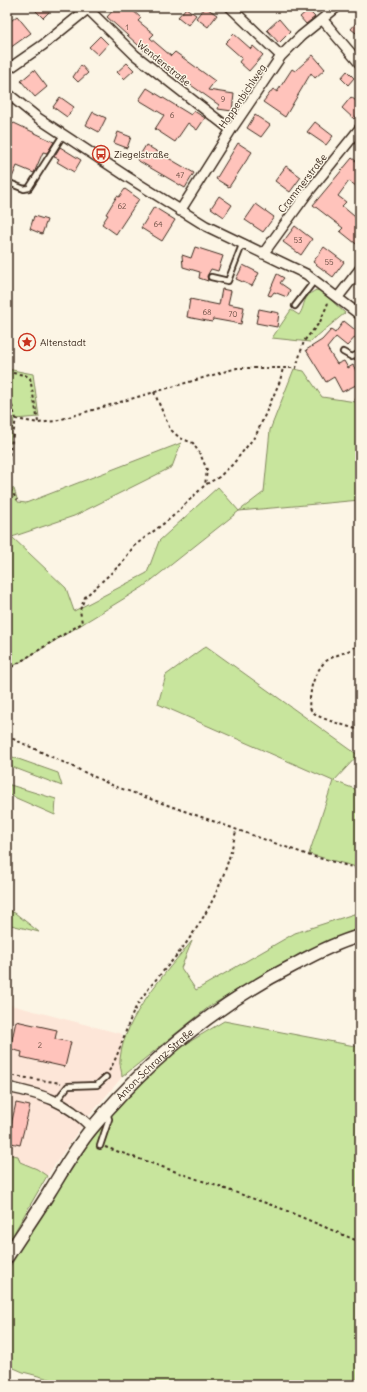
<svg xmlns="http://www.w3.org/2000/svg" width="367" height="1392" font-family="Delius,sans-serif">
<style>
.built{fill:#fde6d8}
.green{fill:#c8e59d;stroke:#82885e}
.building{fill:#ffc3bb;stroke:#3b2a1e}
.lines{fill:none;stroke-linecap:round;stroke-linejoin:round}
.lane-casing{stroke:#3b2a1e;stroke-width:8}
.street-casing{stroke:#3b2a1e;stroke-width:12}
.secondary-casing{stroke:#3b2a1e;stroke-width:15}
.path{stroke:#3b2a1e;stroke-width:2;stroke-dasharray:3 3;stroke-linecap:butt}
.lane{stroke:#fcf5e5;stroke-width:4.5}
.street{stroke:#fcf5e5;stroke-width:9}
.secondary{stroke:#fcf5e5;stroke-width:12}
.labels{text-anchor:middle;stroke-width:3;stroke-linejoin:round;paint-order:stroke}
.number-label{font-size:8px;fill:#6c5045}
.street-label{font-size:10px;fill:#3b2a1e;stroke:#fcf5e5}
.poi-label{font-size:10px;fill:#3b2a1e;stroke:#fcf5e5;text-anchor:start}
</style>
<rect width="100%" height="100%" fill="#fcf5e5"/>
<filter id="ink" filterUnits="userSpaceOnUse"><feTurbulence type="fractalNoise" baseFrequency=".025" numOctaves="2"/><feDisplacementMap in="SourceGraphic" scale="8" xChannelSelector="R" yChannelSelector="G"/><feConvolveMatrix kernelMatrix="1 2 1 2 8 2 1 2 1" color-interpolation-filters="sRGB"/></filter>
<g filter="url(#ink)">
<path class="built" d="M 7,1004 L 122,1034 L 123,1043 L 120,1060 L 122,1077 L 85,1121 L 47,1176 L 37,1169 L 20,1162 L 18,1156 L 7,1154 Z"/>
<path class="green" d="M 316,290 L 321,291 L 345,313 L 310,342 L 272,338 L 291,310 L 299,315 C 306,305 301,298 316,290 Z
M 7,369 L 33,374 L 39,417 L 14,419 L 7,458 Z
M 294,369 L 304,371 L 322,397 L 356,402 L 360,400 L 360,500 L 239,511 L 143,587 L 7,670 L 7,485 L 14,489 L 18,502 L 26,503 L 181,443 L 172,467 L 74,516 L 12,537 L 66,588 L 74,611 L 147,573 L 159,541 L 218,487 L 239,511 L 264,492 L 270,430 Z
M 206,646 L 358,755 L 334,781 L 360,791 L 360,868 L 309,854 L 333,781 L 158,704 L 166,675 Z
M 7,755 L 58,773 L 62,786 L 7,765 Z
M 7,784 L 56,799 L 55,815 L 7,794 Z
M 7,910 L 15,913 L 39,932 L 11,925 L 7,922 Z
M 360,912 L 360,929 L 299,954 L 210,1006 L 122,1077 C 122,1071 119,1064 120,1059 C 124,1017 166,972 192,941 L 181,968 L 196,990 L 295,933 Z
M 224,1021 L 360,1047 L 360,1385 L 73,1385 L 23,1372 L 7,1365 L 7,1271 L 55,1195 L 91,1140 L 121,1104 L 176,1050 Z
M 7,1154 L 18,1156 L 20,1162 L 37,1169 L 47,1176 L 7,1245 Z"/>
<path class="building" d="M 32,7 L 54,7 L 43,18 Z
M 116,7 L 129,7 L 141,18 L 138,21 L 154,34 L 150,38 L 171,56 L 175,52 L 215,81 L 208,90 L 234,94 L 232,111 L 218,109 L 219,105 L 164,66 L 165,63 L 150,50 L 147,53 L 107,17 Z
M 205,7 L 217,15 L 208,27 L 196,18 Z
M 186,8 L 196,15 L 188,25 L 178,17 Z
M 308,10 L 315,17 L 306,24 L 300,17 Z
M 17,16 L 31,33 L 7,50 L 7,24 Z
M 360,18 L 360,36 L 351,29 Z
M 279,19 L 290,32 L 279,43 L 267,30 Z
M 234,34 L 251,49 L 253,46 L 263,55 L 249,71 L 239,62 L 242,58 L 225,43 Z
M 100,36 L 108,44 L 98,55 L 89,47 Z
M 313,55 L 325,69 L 315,78 L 311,73 L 285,117 L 263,102 L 273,89 L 277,92 L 292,69 L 295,71 Z
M 127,63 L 134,70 L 124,79 L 117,72 Z
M 81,65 L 88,73 L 78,82 L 73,77 Z
M 34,70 L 47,87 L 35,97 L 21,81 Z
M 347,71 L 354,78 L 348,85 L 341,78 Z
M 147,88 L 191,115 L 194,111 L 205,118 L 197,130 L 188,123 L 175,142 L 155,129 L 164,115 L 139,100 Z
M 60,97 L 74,107 L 67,117 L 53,107 Z
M 351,97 L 360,104 L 360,111 L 354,119 L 342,108 Z
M 93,112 L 106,118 L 99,132 L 86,125 Z
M 255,115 L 270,125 L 261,137 L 247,128 Z
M 315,122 L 333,136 L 326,145 L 307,132 Z
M 14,123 L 54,142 L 47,153 L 43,152 L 34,173 L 17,166 L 11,180 L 7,178 L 7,128 Z
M 118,132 L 131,137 L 127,148 L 114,143 Z
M 238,143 L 252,152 L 229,187 L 216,179 Z
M 146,145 L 194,173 L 185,188 L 137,160 Z
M 60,147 L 81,160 L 74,172 L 57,162 L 59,159 L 54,157 Z
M 352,158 L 360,164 L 360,181 L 356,186 L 349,181 L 338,196 L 346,202 L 342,206 L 360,221 L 360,247 L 340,231 L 343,228 L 313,205 Z
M 286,166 L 301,177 L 290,192 L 275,181 Z
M 125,189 L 139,199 L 116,234 L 102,224 L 108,215 L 106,214 L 117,196 L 119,197 Z
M 219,196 L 232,205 L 224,217 L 211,208 Z
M 256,204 L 274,217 L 263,232 L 245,220 Z
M 154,207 L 175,220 L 162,241 L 141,228 Z
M 34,216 L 47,220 L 42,234 L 30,229 Z
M 295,226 L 312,239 L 301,255 L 283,242 Z
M 195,247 L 223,256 L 218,271 L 211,269 L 207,276 L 208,281 L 199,278 L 200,272 L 183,267 L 182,255 L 191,258 Z
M 324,247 L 344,262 L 333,277 L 313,262 Z
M 243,265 L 259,273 L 252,286 L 236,279 Z
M 277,274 L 284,278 L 280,283 L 290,290 L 287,297 L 274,292 L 271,296 L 268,295 Z
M 222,289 L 231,291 L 228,304 L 244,307 L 241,324 L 213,319 L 212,322 L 187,317 L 190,299 L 219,305 Z
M 259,309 L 279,313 L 277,327 L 256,323 Z
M 344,321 L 359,333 L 347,346 L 336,337 L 327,348 L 337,364 L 344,361 L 348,368 L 353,365 L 360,378 L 360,383 L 342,392 L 334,377 L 326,382 L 306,350 L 322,340 L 331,330 L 335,333 Z
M 16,1021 L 57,1030 L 55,1039 L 71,1042 L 65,1067 L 21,1057 L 22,1052 L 10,1049 Z
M 16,1103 L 30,1106 L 20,1145 L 7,1142 L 7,1124 L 11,1125 Z"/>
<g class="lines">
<g class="lane-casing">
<path id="lane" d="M 7,182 L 24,189 L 29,188 L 63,135
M 211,277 L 228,281 L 242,245
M 295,306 L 315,280
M 343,352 L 352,357 L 360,353
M 57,1100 L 68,1086 L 97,1085 L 106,1077
M 100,1146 L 109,1119 L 107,1113"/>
</g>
<g class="street-casing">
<path id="street" d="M 230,7 L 281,56
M 88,9 L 135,55 L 231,130
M 322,19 L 360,64
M 7,70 L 43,45 L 90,7
M 7,93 L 38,118 L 126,176 L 206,226 L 306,274 L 360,315
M 180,211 L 231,130 L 281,56 L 301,36 L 337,7
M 263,254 L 306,195 L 360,128
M 338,297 L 360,269
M 7,1087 C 44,1095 64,1100 92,1128"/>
</g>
<g class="secondary-casing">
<g id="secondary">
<path id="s1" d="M 7,1257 C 21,1235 36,1214 50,1191 C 63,1170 76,1147 92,1128 C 148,1060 217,1004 296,964 C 316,953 338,942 360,936"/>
</g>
</g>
<path class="path" d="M 7,372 L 25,375 L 30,378 L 38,422
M 154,392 L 170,429 L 180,438 L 193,443 L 201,456 L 207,470 L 205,485
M 7,395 L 9,396 L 16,419
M 355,400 L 360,398
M 7,467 L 16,419 L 38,423 L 55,421 L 237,368 L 296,368 L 304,341 L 320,322 L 328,303
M 7,484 L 17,500
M 360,643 C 348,654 334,654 325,662 C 319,667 312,682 311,690 C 311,695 308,704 310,708 C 315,720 349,725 360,731
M 7,670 L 82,623 L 80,610 L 85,597 L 121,564 L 134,546 L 171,518 L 205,485 L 219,477 L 233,464 L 256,435 L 280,381 L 283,368
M 7,736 L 114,786 L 311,856 L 360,869
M 109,1071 C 123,1048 126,1021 141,999 C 156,977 175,960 189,939 C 214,904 227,872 236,831
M 7,1075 L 61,1083
M 105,1147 L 280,1208 L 360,1242"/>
<use href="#lane" class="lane"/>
<use href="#street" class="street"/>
<use href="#secondary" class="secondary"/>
</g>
</g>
<defs>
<g id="bus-ring" transform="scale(0.9)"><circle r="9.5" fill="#fcf5e5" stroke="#c8321e" stroke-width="1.5"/><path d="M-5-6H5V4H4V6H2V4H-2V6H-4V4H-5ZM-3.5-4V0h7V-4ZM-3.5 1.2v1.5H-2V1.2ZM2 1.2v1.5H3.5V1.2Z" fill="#c8321e"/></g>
<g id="sight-ring" transform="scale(0.9)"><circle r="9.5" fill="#fcf5e5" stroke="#c8321e" stroke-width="1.5"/><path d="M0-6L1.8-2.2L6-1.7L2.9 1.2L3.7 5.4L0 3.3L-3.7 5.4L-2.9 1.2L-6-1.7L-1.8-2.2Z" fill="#c8321e"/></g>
</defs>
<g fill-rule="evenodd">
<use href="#bus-ring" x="101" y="154"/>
<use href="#sight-ring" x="27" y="342"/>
</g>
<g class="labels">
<g class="number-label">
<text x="127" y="30">1</text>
<text x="223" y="102">9</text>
<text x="172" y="118">6</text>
<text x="180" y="178">47</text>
<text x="122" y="209">62</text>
<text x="158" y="227">64</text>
<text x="298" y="243">53</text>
<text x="329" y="265">55</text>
<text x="207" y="315">68</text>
<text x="233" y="317">70</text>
<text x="40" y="1048">2</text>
</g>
<g class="street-label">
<text transform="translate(164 63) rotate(39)" y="4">Wendenstraße</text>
<text transform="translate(242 96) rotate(-56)" y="4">Hoppenbichlweg</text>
<text transform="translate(302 183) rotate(-52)" y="4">Crammerstraße</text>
<text dy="4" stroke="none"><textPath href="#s1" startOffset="244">Anton-Schranz-Straße</textPath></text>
</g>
<g class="poi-label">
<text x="114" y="158">Ziegelstraße</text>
<text x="40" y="346">Altenstadt</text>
</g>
</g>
<rect width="367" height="1392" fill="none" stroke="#fcf5e5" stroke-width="24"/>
<rect x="12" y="12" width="343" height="1368" fill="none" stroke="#3b2a1e" stroke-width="1.5" filter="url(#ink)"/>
</svg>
